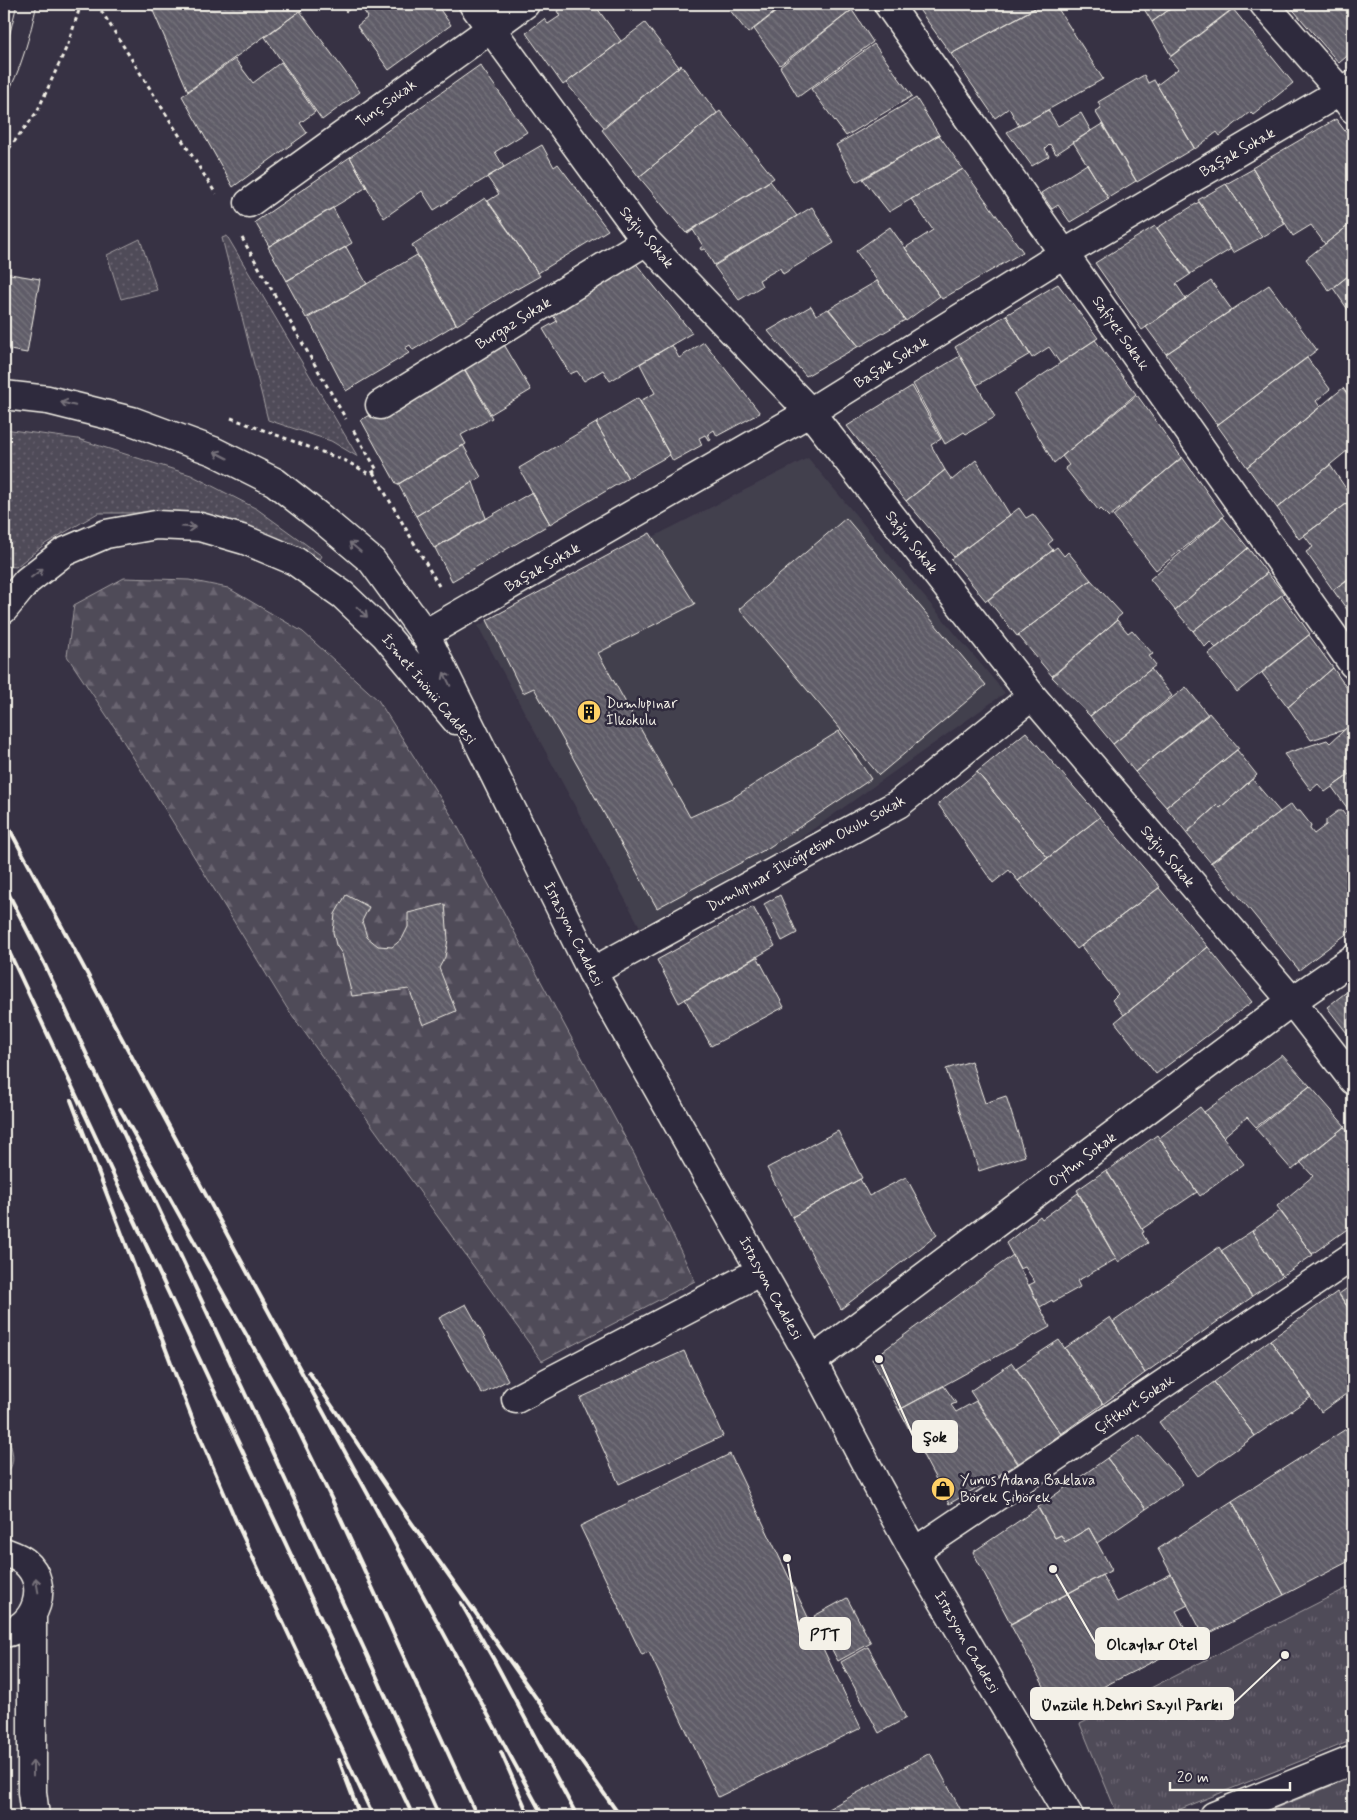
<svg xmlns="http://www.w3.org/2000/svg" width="1357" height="1820" font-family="Mynerve,sans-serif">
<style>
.built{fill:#433f4e}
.grass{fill:url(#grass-dots);stroke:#a29ea0}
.forest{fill:url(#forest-firs);stroke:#a29ea0}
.park{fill:url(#park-tufts);stroke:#a29ea0}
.building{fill:url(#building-back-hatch);stroke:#f4f1e8}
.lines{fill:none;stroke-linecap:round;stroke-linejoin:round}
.street-casing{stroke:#f4f1e8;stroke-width:31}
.primary-casing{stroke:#f4f1e8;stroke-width:31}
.path{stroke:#f4f1e8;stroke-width:3;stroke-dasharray:4 4;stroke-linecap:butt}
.street{stroke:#2f2a3d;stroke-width:28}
.primary{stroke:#2f2a3d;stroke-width:28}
.tram{stroke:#f4f1e8;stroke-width:1}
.rail{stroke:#f4f1e8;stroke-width:4}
.oneway{stroke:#747079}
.labels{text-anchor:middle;stroke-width:5;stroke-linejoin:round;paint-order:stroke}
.street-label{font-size:15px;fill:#f4f1e8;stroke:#2f2a3d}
.poi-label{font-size:15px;fill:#f4f1e8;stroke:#2f2a3d;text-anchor:start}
.leader{fill:none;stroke:#f4f1e8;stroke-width:2}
.callout-dot{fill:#f4f1e8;stroke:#2f2a3d;stroke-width:2}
.callout{fill:#f4f1e8;stroke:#f4f1e8;stroke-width:2}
.callout-label{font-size:16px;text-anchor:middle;font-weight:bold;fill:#111}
</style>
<defs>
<pattern id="grass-dots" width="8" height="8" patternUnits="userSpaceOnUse" patternTransform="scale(1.25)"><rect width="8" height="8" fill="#504b59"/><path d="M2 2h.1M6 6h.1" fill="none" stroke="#6a6571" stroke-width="1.8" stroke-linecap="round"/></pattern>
<pattern id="forest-firs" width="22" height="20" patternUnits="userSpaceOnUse" patternTransform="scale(1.25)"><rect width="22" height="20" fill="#504b59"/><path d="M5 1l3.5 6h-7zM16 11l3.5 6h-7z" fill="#6a6571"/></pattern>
<pattern id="park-tufts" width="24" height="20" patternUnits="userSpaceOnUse" patternTransform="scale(1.25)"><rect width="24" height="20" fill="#504b59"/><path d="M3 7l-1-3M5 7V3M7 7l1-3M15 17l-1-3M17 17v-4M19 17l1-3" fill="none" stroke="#6a6571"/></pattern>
<pattern id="building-back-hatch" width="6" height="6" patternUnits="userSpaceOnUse" patternTransform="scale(1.25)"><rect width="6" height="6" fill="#5f5c67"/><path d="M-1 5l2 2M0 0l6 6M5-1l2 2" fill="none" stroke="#77747d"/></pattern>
</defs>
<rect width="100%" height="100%" fill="#373244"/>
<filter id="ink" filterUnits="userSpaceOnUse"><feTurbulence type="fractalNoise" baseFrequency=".02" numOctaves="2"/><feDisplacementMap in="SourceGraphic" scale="10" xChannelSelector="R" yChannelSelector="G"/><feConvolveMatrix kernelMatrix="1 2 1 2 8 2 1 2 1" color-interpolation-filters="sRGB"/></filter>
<g filter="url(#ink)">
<path class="built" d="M 808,458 L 1005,693 L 795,842 L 640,927 L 478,626 Z"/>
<path class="grass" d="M 227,236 L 358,457 L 331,441 L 268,420 L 222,238 Z
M 140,239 L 157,290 L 121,299 L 107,255 Z
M 4,429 L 78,439 L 191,475 L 257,509 L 322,556 L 317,564 L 165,513 L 98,513 L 45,544 L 16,567 L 4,566 Z
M 4,1439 L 10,1443 C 14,1456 15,1466 4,1476 Z"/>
<path class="forest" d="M 124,578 L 189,580 L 228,588 L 303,632 L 378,700 L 453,818 L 635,1156 L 695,1281 L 542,1361 L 287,1008 L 117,731 L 67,656 L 74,605 Z"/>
<path class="park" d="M 1353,1585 L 1353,1740 L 1163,1816 L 1118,1816 L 1080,1724 Z
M 1353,1777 L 1353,1816 L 1256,1816 Z"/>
<path class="building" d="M 150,4 L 310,4 L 188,91 Z
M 340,4 L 356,4 L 346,12 Z
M 359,4 L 436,4 L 451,25 L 389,70 L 357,26 L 368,17 Z
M 566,4 L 594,4 L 621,41 L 563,85 L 526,33 L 544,19 L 548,24 L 560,16 L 557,11 Z
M 725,4 L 785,4 L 748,33 Z
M 786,4 L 847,4 L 852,10 L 780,65 L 754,29 Z
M 915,4 L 1029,4 L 1035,8 L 951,54 Z
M 1043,4 L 1055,4 L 1103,79 L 1019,126 L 1009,108 L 995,118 L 951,54 Z
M 1141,4 L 1177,4 L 1152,22 Z
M 1177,4 L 1227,4 L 1232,9 L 1171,56 L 1152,22 Z
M 1288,4 L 1353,4 L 1353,51 L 1339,63 Z
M 1233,9 L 1293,83 L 1253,115 L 1250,112 L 1220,136 L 1217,132 L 1195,149 L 1157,85 L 1178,69 L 1169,58 Z
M 852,10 L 873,42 L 798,97 L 780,67 Z
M 300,11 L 360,92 L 322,120 L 265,37 Z
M 645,23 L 679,67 L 604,127 L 566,83 Z
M 874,44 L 912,96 L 846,136 L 811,89 Z
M 235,59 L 253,83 L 281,62 L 315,112 L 300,123 L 307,133 L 233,187 L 182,96 Z
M 480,65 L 527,132 L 495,152 L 504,167 L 434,210 L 422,191 L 384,218 L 350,157 Z
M 681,65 L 717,113 L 639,177 L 602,130 Z
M 1144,75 L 1148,83 L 1154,80 L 1194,148 L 1137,182 L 1095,111 L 1101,108 L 1098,102 Z
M 916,98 L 939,135 L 856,182 L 836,145 Z
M 1048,110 L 1058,126 L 1081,113 L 1091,131 L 1056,154 L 1050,144 L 1045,149 L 1049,156 L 1032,166 L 1007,132 Z
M 720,111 L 774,178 L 686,233 L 639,177 Z
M 1336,119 L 1353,142 L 1353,222 L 1325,244 L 1311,225 L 1293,236 L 1252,168 Z
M 1102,124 L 1136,181 L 1108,198 L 1073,142 Z
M 939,135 L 963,169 L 889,212 L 863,179 Z
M 542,145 L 554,167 L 558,164 L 608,230 L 538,273 L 488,201 L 499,194 L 487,177 Z
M 350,157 L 367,187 L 269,246 L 255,222 Z
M 1087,164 L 1109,199 L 1070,222 L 1058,205 L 1052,209 L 1041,193 Z
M 963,169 L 1023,252 L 942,299 L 905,248 L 933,230 L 911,199 Z
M 1253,169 L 1285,224 L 1262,237 L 1226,184 Z
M 770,181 L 797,216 L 714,265 L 705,249 L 701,250 L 700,248 L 703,246 L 693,230 L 688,234 L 687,233 Z
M 1226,184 L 1262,237 L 1233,253 L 1198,200 Z
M 485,198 L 540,276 L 517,289 L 516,288 L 457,325 L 412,245 Z
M 1199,202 L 1231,249 L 1190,274 L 1157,228 Z
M 812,207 L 834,243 L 783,274 L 780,268 L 759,280 L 762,286 L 739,300 L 714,266 Z
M 333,208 L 352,243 L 287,281 L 268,247 Z
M 1353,222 L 1353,272 L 1329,291 L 1306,259 Z
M 1155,226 L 1191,274 L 1176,284 L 1186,299 L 1142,330 L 1095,263 Z
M 890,227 L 940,296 L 906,321 L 856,251 Z
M 346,247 L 367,284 L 306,318 L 286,281 Z
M 417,255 L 456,324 L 413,350 L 410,345 L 405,348 L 409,353 L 346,391 L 308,318 Z
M 629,255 L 692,333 L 610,381 L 603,370 L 584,381 L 577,371 L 570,374 L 543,329 L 557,321 L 547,307 Z
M 1353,272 L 1353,317 L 1333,288 Z
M 4,273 L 40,279 L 27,353 L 4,349 Z
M 877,281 L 905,320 L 859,347 L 829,309 Z
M 1211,281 L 1232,310 L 1166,354 L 1146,327 Z
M 1058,284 L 1098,338 L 1060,363 L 1049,347 L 1032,358 L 1006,315 Z
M 1269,285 L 1317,350 L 1217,425 L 1166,354 Z
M 811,306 L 816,315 L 828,309 L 859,346 L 806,376 L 768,331 Z
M 1006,315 L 1030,354 L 977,385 L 955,347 Z
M 499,336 L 531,390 L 491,414 L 460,361 Z
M 1095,340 L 1136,394 L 1054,463 L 1014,394 Z
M 704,342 L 760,413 L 717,436 L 714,430 L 708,434 L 711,440 L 709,441 L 705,435 L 699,438 L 702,445 L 673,461 L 640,401 L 655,393 L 640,364 L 672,345 L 679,358 Z
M 960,356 L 995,417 L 966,434 L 964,432 L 945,444 L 913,384 Z
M 1307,358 L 1330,389 L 1316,401 L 1320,407 L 1247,467 L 1217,425 Z
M 459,360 L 492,418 L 461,435 L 466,444 L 397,485 L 361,420 Z
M 912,386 L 941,439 L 931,445 L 945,470 L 906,501 L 847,426 Z
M 1343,388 L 1348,395 L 1353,392 L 1353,446 L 1277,508 L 1247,467 Z
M 1137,395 L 1182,458 L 1109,517 L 1101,509 L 1099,511 L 1065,468 L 1069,465 L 1062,456 Z
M 638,398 L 670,455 L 628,478 L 596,423 Z
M 596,423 L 628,478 L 550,524 L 519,468 Z
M 463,445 L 481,477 L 416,516 L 398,484 Z
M 1182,457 L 1224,516 L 1156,570 L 1113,516 Z
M 976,460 L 1010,515 L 954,557 L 906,501 L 945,470 L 952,480 Z
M 1330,465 L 1353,499 L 1299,539 L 1277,508 Z
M 473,482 L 486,518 L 434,548 L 416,516 Z
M 532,492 L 550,524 L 452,581 L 435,548 Z
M 1353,499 L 1353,576 L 1333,590 L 1306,552 L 1313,547 L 1304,535 Z
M 1019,508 L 1026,518 L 1033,514 L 1053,540 L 1048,544 L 1053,550 L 986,601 L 951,559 Z
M 1223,517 L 1248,548 L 1175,610 L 1150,579 Z
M 846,518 L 986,685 L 879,775 L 739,609 Z
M 650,533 L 695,604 L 598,653 L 690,817 L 734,797 L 839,731 L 871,779 L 768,848 L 657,908 L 534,688 L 523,693 L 487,620 Z
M 1057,547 L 1064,556 L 1068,552 L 1091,580 L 1017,636 L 988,600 Z
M 1248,548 L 1267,573 L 1193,631 L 1175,610 Z
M 1267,573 L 1284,593 L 1216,648 L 1210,642 L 1205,647 L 1193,631 Z
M 1353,575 L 1353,618 L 1333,590 Z
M 1091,580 L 1122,614 L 1116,619 L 1117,620 L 1052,676 L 1018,635 Z
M 1282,595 L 1310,634 L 1237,692 L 1208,654 Z
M 1117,620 L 1128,633 L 1132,630 L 1153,654 L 1149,656 L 1156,665 L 1090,716 L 1052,677 Z
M 1309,635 L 1333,668 L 1288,707 L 1262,673 Z
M 1333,668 L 1353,697 L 1353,722 L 1344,730 L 1311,740 L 1288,707 Z
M 1151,669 L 1172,696 L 1113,744 L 1090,716 Z
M 1186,687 L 1208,715 L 1135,772 L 1113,744 Z
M 1209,713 L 1239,748 L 1166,807 L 1135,772 Z
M 1353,722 L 1353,772 L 1325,792 L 1318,784 L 1311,790 L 1284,754 L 1327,740 L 1330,743 Z
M 1026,732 L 1100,817 L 1048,858 L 977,772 Z
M 1237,750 L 1257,775 L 1220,808 L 1217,805 L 1187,833 L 1166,807 Z
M 977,772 L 1048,858 L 1018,881 L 1009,870 L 993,883 L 938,804 Z
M 1353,772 L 1353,816 L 1332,787 Z
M 1252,779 L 1280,812 L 1211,863 L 1186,833 L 1217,805 L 1220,808 Z
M 1291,804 L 1296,811 L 1300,811 L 1311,825 L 1310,829 L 1314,834 L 1326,825 L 1326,820 L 1338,811 L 1342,811 L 1353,826 L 1353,929 L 1299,970 L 1211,862 Z
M 1100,817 L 1160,887 L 1077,949 L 1018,881 Z
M 1159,888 L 1208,947 L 1124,1015 L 1112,1000 L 1118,994 L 1081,946 Z
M 346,895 L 369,907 L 362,921 L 367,937 L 378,946 L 392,947 L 402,939 L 408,927 L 408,913 L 445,904 L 448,939 L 445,957 L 439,968 L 456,1011 L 423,1025 L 409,989 L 352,996 L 342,954 L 336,945 L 333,932 L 335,914 Z
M 780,895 L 797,933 L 782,941 L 764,904 Z
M 753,907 L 775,946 L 679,1003 L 657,960 Z
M 1208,947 L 1252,1002 L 1156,1074 L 1115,1022 Z
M 757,956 L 784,1007 L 711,1046 L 685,999 Z
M 1353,987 L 1353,1041 L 1327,1007 Z
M 1282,1055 L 1310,1086 L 1256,1127 L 1247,1117 L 1223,1137 L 1204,1112 Z
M 971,1061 L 985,1103 L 1006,1096 L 1025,1156 L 979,1171 L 946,1069 Z
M 1310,1086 L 1345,1126 L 1292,1170 L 1256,1129 Z
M 1200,1107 L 1244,1164 L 1200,1196 L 1159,1138 Z
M 1344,1127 L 1353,1138 L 1353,1225 L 1312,1254 L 1277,1206 L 1313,1176 L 1300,1162 Z
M 838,1131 L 862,1178 L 792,1217 L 767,1168 Z
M 1157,1135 L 1197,1192 L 1142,1229 L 1107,1171 Z
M 1106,1170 L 1144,1232 L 1142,1233 L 1148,1243 L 1118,1262 L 1077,1190 Z
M 906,1177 L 937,1235 L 841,1309 L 792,1217 L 860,1179 L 869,1196 Z
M 1078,1193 L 1116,1259 L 1077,1281 L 1080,1287 L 1053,1302 L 1052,1300 L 1040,1307 L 1029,1285 L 1035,1282 L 1025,1267 L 1020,1269 L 1006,1243 L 1040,1216 L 1042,1219 Z
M 1280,1211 L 1313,1255 L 1282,1276 L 1252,1231 Z
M 1252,1231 L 1282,1276 L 1252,1296 L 1221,1251 Z
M 1219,1247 L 1252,1297 L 1145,1373 L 1113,1322 Z
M 1013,1255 L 1050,1327 L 899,1410 L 872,1359 Z
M 1353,1284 L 1353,1315 L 1339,1294 Z
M 1337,1292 L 1353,1315 L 1353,1389 L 1321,1412 L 1270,1340 Z
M 466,1304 L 508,1380 L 482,1394 L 439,1318 Z
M 1110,1317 L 1145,1373 L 1103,1404 L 1065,1348 Z
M 1059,1340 L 1103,1404 L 1061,1434 L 1016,1368 Z
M 1270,1340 L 1311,1397 L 1255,1436 L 1214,1382 Z
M 684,1351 L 723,1436 L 619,1484 L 580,1398 Z
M 1012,1363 L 1061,1434 L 1019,1464 L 970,1391 Z
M 1214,1382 L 1255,1436 L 1198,1476 L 1159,1422 Z
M 944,1386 L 956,1403 L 951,1405 L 956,1412 L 976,1401 L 1018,1464 L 949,1504 L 899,1410 Z
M 1353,1428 L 1353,1443 L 1347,1431 Z
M 1346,1429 L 1353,1443 L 1353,1559 L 1284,1595 L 1232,1501 Z
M 1140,1435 L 1183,1484 L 1146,1509 L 1107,1458 Z
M 730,1454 L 861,1728 L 718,1797 L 649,1652 L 642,1655 L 580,1526 Z
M 1107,1458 L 1146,1509 L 1097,1543 L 1089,1528 L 1065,1542 L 1061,1535 L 1055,1538 L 1038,1507 Z
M 1232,1501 L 1284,1595 L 1204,1636 L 1158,1549 Z
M 1038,1508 L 1055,1538 L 1061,1535 L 1065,1542 L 1089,1528 L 1112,1570 L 1011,1624 L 973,1552 Z
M 1171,1574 L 1188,1605 L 1176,1611 L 1192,1642 L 1057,1710 L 1010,1624 L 1102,1575 L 1117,1602 Z
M 847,1598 L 871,1643 L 838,1661 L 814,1616 Z
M 868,1647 L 906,1718 L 879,1733 L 841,1662 Z
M 930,1753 L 964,1816 L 832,1816 L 828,1809 Z"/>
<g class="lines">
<g class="street-casing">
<path id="street" d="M 473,4 L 646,241 L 810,412 L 1032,696 L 1292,1001 L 1353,1080
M 888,4 L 1353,664
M 1264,4 L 1340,91 L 1353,109
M 249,203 L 525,4
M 380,405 L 646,241
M 425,634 L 810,412 L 1065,253 L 1353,84
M 592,972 L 898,804 L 1032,696
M 812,1361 L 1292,1001 L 1353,959
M 516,1399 L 761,1271
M 4,1552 C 12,1555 19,1557 25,1562 C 51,1584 36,1629 4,1633
M 914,1552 L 1353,1256
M 32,1615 L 32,1792 L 35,1816"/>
</g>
<g class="primary-casing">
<path id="primary" d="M 4,395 L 48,400 L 132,421 L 213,451 L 275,482 L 322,519 L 372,561 L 425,634 L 592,972 L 812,1361 L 877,1485 L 914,1552 L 1069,1816
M 4,609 L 27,581 L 64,552 L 106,534 L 156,525 L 200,527 L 245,540 L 295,561 L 343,595 L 385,635 L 456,720
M 1214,1816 L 1353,1760"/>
</g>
<path class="path" d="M 97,4 L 216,194
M 4,155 L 37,112 L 68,44 L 81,4
M 242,238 L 346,419
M 231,418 L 346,461 L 369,474 L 377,470 L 352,428
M 373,472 L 439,586"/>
<use href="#street" class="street"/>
<use href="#primary" class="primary"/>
<path class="tram" d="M 4,57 L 17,4
M 4,99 C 21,73 30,34 37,4"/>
<path class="rail" d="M 10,830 L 258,1292 L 543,1816
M 4,885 L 44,963 L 367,1655 L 439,1816
M 4,941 L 413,1816
M 71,1100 L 192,1418 L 236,1521 L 373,1816
M 120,1109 L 289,1411 L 333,1502 L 477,1816
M 309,1372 L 401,1508 L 620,1816
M 461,1603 L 494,1660 L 577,1816
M 501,1752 L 529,1816
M 339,1760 L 360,1816"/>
</g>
<defs><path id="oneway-shaft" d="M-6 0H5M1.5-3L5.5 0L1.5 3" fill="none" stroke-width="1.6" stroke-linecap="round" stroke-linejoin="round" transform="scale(1.25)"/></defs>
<g class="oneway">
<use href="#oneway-shaft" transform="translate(68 404) rotate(-166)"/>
<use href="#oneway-shaft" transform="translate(221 455) rotate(-153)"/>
<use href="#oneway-shaft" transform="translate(188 527) rotate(3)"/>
<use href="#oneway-shaft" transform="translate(355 547) rotate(-140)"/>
<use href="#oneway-shaft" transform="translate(37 573) rotate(-37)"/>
<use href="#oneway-shaft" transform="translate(362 612) rotate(44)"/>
<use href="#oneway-shaft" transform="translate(447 679) rotate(-116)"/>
<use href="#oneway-shaft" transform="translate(37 1585) rotate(-100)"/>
<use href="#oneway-shaft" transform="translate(33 1768) rotate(-90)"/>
</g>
</g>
<defs>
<g id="building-disc" transform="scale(1.25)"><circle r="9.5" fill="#ffd166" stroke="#2f2a3d"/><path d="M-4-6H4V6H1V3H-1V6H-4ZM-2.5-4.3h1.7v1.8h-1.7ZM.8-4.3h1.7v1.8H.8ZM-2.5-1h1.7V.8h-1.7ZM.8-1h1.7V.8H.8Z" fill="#111"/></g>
<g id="shop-disc" transform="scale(1.25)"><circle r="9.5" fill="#ffd166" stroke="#2f2a3d"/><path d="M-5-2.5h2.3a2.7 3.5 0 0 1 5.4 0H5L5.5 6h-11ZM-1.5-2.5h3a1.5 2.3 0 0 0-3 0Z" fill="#111"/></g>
</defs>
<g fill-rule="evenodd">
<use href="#building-disc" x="589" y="712"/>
<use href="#shop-disc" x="943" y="1489"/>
</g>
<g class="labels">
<g class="street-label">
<text transform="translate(386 103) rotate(-36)" y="5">Tunç Sokak</text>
<text transform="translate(1237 152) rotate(-30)" y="5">Başak Sokak</text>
<text transform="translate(647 237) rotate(50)" y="5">Sağın Sokak</text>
<text transform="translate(513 323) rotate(-32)" y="5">Burgaz Sokak</text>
<text transform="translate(1121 333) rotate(55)" y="5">Safiyet Sokak</text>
<text transform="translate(891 362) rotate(-32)" y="5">Başak Sokak</text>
<text transform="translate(912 542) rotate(52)" y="5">Sağın Sokak</text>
<text transform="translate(542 567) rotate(-30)" y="5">Başak Sokak</text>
<text transform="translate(429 689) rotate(50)" y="5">İsmet İnönü Caddesi</text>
<text transform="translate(806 853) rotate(-29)" y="5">Dumlupınar İlköğretim Okulu Sokak</text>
<text transform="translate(1168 856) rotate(50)" y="5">Sağın Sokak</text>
<text transform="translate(574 934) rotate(63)" y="5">İstasyon Caddesi</text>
<text transform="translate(1082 1159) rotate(-37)" y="5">Oytun Sokak</text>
<text transform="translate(771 1288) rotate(61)" y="5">İstasyon Caddesi</text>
<text transform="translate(1134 1404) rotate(-34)" y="5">Çiftkurt Sokak</text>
<text transform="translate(967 1642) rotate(60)" y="5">İstasyon Caddesi</text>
</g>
<g class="poi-label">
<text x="606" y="708">Dumlupınar<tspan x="606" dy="17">İlkokulu</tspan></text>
<text x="960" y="1485">Yunus Adana Baklava<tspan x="960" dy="17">Börek Çibörek</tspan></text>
</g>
</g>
<path class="leader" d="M879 1359L913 1436M787 1558L800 1634M1053 1569L1096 1644M1285 1655L1233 1704"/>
<g class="callout-dot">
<circle cx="879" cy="1359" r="5"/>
<circle cx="787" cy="1558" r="5"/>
<circle cx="1053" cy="1569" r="5"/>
<circle cx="1285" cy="1655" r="5"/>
</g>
<g class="callout">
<rect x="913" y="1421" width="44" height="31" rx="5"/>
<rect x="800" y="1618" width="50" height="31" rx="5"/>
<rect x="1096" y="1628" width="113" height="31" rx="5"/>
<rect x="1031" y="1688" width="202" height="31" rx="5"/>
</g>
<g class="callout-label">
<text x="935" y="1442">Şok</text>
<text x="825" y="1640">PTT</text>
<text x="1152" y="1650">Olcaylar Otel</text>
<text x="1132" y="1710">Ünzüle H.Dehri Sayıl Parkı</text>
</g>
<rect width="1357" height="1820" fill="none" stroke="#2f2a3d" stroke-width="20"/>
<rect x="10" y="10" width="1337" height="1800" fill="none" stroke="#f4f1e8" stroke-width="2" filter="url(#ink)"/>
<path d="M1170 1782v8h120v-8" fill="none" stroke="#f4f1e8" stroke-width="2.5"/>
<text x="1177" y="1782" font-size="15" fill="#f4f1e8" stroke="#2f2a3d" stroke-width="4" paint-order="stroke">20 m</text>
</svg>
